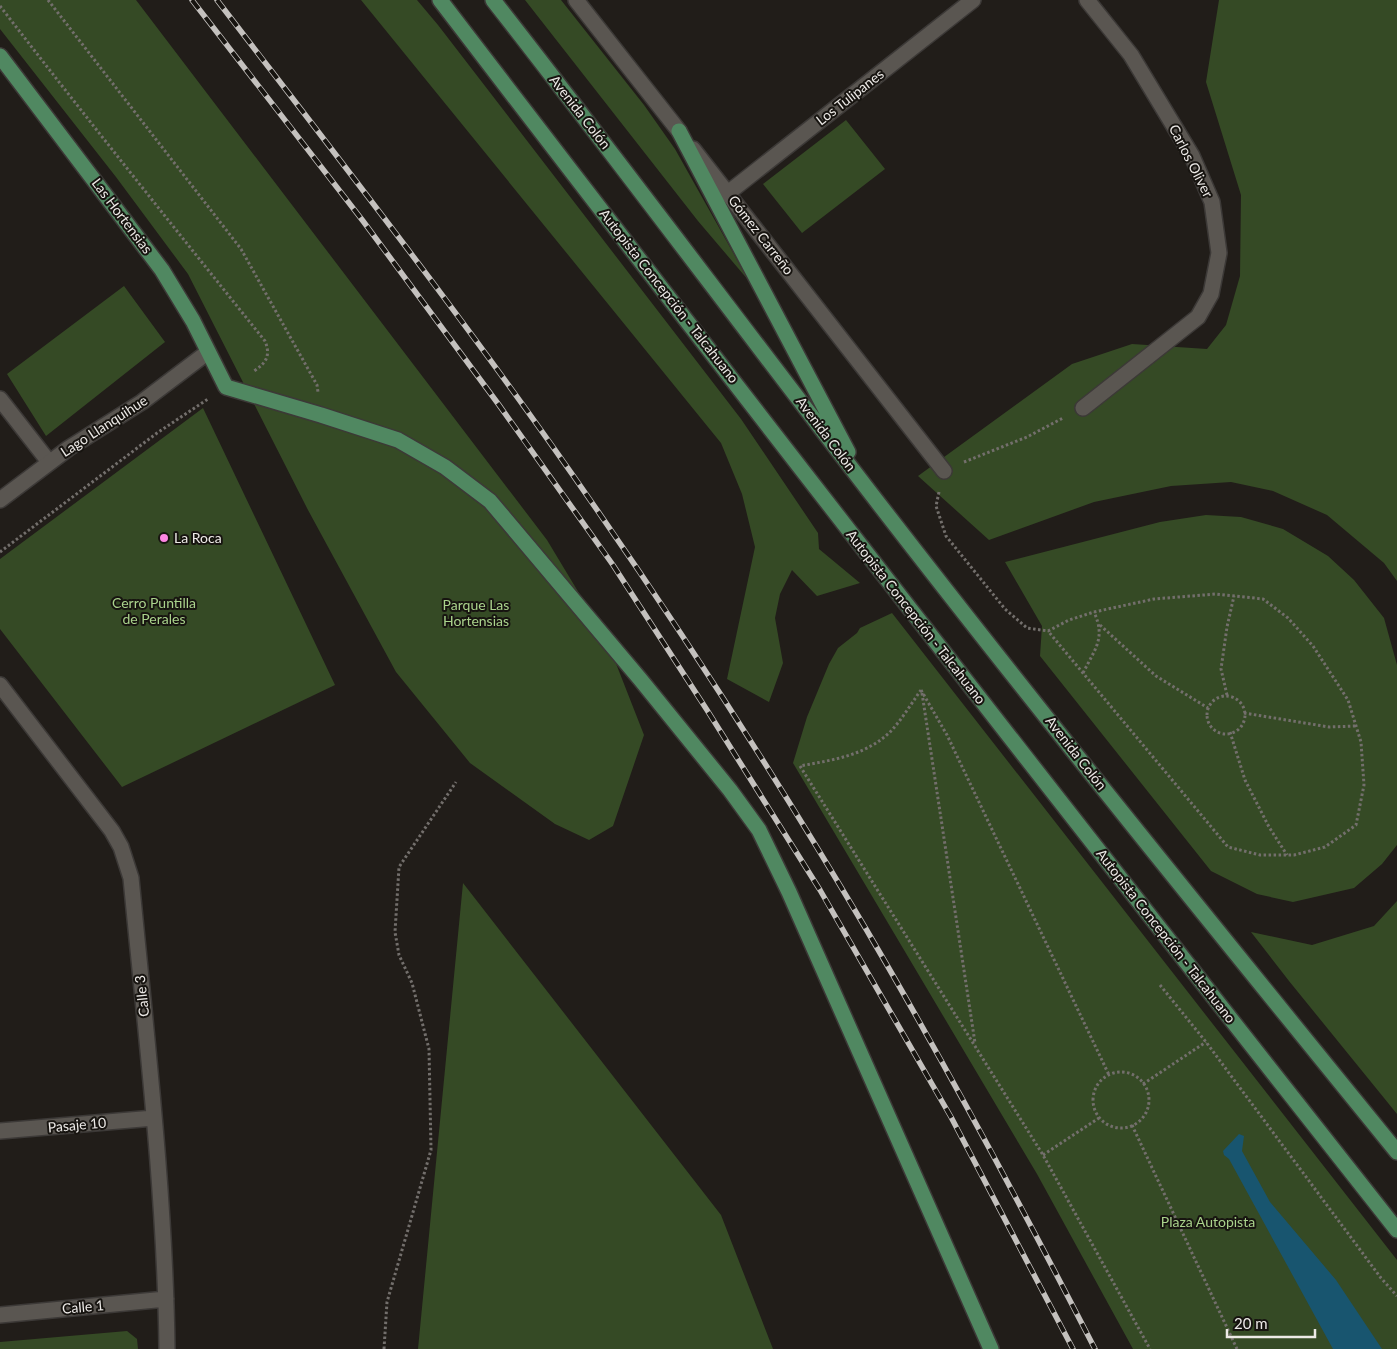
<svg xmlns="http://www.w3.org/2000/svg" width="1397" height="1349" font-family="Lato,sans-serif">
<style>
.green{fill:#354a25}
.water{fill:#18556f}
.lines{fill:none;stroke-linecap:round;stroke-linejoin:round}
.minor-casing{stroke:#3c3937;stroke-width:18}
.tertiary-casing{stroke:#3c3937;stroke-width:18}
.primary-casing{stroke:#3c3937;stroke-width:18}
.path{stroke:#736f6c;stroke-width:3;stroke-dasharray:2.5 2.5;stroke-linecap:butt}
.minor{stroke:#5a5651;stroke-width:15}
.tertiary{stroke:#5a5651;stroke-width:15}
.primary{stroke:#508861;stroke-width:15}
.rail-casing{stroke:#c4c1be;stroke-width:5.5}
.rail{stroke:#171410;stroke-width:4;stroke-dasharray:11;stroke-linecap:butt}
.poi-dot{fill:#fd86e2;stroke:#171410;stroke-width:2}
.labels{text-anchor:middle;stroke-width:4;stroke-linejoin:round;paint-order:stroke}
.street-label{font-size:14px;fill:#edeae7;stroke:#171410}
.poi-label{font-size:14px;fill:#edeae7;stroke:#171410;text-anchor:start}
.park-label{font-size:14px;fill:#aad38c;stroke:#171410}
</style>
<rect width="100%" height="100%" fill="#211d19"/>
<path class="green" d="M 0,0 L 136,0 L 547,540 L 606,638 L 644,735 L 613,826 L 589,840 L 555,824 L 470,763 L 396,672 L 308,510 L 188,274 L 116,177 L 0,29 Z
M 361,0 L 417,0 L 438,25 L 741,419 L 818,533 L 819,549 L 860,583 L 817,596 L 792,570 L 780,594 L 775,618 L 783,663 L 769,702 L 727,679 L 755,547 L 742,494 L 721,443 Z
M 525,0 L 561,0 L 644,105 L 675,149 L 749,281 L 698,221 Z
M 1219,0 L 1397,0 L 1397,581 L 1384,563 L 1327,515 L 1273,491 L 1231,482 L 1171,486 L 1094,502 L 989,540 L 918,476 L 1072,364 L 1132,344 L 1207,349 L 1226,325 L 1240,276 L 1241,195 L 1206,82 Z
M 846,120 L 885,169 L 802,233 L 763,184 Z
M 124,286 L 165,342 L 46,436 L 7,374 Z
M 203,408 L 335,685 L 122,787 L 0,629 L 0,559 Z
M 1206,515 L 1241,517 L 1283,529 L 1328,556 L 1354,580 L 1384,618 L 1397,665 L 1397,845 L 1382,864 L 1354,888 L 1293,902 L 1257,894 L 1211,871 L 1040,656 L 1042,626 L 1005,562 L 1160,522 Z
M 892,613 L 1397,1260 L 1397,1349 L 1133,1349 L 1037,1174 L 793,763 L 807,717 L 829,664 L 838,648 L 857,633 L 860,628 Z
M 463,883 L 721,1215 L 773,1349 L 418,1349 Z
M 1397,901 L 1397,1114 L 1289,981 L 1251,932 L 1312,945 L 1374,926 Z
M 127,1331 L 137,1339 L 138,1349 L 0,1349 L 0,1342 Z"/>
<path class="water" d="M 1239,1134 L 1244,1136 L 1242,1151 L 1270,1202 L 1336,1280 L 1382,1349 L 1333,1349 L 1229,1159 L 1224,1155 L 1223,1151 Z"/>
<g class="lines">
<g class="minor-casing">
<path id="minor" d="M 693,149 L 944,471
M 728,193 L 973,0
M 0,399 L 49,462
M 1083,408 L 1198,317 L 1211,294 L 1219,253 L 1212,202 L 1192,156 L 1131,55 L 1087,0
M 0,685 L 112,831 L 121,847 L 131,878 C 146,1035 165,1191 167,1349
M 0,1131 L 154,1118
M 0,1315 L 166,1299"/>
</g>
<g class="tertiary-casing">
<path id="tertiary" d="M 576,0 L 679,131
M 0,500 L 69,448 L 142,402 L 208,352"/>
</g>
<g class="primary-casing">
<path id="primary" d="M 440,0 C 756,413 1075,822 1397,1230
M 493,0 C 620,162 743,328 869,491 C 1041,714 1219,933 1397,1152
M 0,56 L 162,270 L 193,321 L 226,387 L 321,415 L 398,440 L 445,467 L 490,501 L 640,679 L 730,790 L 759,830 L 789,892 L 991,1349
M 679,131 L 848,452"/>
</g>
<path class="path" d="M 48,0 L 241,249 L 317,385 L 318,392
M 0,6 C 87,119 176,230 265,341 C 271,356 266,363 254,371
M 964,462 L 1027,437 L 1063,418
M 939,492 L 936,506 L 946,536 L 1005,609 L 1027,628 L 1048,631 L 1069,620 L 1094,612 L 1154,599 L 1216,594 L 1263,599 L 1288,618 L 1313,646 L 1348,700 L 1361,742 L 1364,785 L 1356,825 L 1325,847 L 1294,855 L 1260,855 L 1228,847 L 1048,631
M 0,552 L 157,433 L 208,399
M 1100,625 L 1156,676 L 1208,708
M 1083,673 C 1095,649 1106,638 1094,612
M 921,690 C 911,704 901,721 889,733 C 864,756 832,760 800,766 L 1043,1155 L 1150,1349
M 921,690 L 947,735 L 1109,1075
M 922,693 L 975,1043
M 1227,695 L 1221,669 L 1227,627 L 1234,596
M1207 715a19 19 0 1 1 38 0a19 19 0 1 1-38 0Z
M 1244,713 L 1329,727 L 1356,726
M 1230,732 L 1245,780 L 1269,827 L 1287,855
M 1160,985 L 1206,1042 L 1381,1278 L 1397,1296
M1093 1100a28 28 0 1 1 56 0a28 28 0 1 1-56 0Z
M 1143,1084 L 1206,1042
M 1132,1125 L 1237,1349
M 1043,1155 L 1099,1118
M 384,1349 L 387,1302 L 431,1150 L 429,1049 L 412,983 L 399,955 L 395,932 L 399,867 L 456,782"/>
<use href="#minor" class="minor"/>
<use href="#tertiary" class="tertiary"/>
<use href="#primary" class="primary"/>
<g class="rail-casing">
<path id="rail" d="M 192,0 L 363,221 L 499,405 L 613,565 L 707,710 L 820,890 L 951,1117 L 1073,1349
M 217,0 C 345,167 475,333 595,507 C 690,644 781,785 866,929 C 947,1067 1022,1207 1095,1349"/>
</g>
<use href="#rail" class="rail"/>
</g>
<circle class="poi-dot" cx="164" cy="538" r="5"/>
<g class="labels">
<g class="street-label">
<text transform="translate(850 97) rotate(-38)" y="5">Los Tulipanes</text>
<text transform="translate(580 112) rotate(52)" y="5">Avenida Colón</text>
<text transform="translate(1191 161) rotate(63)" y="5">Carlos Oliver</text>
<text transform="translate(122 216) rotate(53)" y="5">Las Hortensias</text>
<text transform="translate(761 235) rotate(52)" y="5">Gómez Carreño</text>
<text transform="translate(669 296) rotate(52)" y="5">Autopista Concepción - Talcahuano</text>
<text transform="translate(104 426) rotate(-33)" y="5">Lago Llanquihue</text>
<text transform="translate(826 434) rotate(53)" y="5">Avenida Colón</text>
<text transform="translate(916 617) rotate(52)" y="5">Autopista Concepción - Talcahuano</text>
<text transform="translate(1076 753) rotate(52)" y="5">Avenida Colón</text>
<text transform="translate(1166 936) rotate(52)" y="5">Autopista Concepción - Talcahuano</text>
<text transform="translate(142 996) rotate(-96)" y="5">Calle 3</text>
<text transform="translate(77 1125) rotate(-5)" y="5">Pasaje 10</text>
<text transform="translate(83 1307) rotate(-5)" y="5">Calle 1</text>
</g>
<g class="poi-label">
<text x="174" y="543">La Roca</text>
</g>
<g class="park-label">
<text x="154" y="608">Cerro Puntilla<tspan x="154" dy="16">de Perales</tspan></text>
<text x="476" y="610">Parque Las<tspan x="476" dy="16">Hortensias</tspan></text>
<text x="1208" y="1227">Plaza Autopista</text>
</g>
</g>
<path d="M1227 1329v8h88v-8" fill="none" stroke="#edeae7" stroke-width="2.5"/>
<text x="1234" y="1329" font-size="15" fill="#edeae7" stroke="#171410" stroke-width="4" paint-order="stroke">20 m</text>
</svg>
